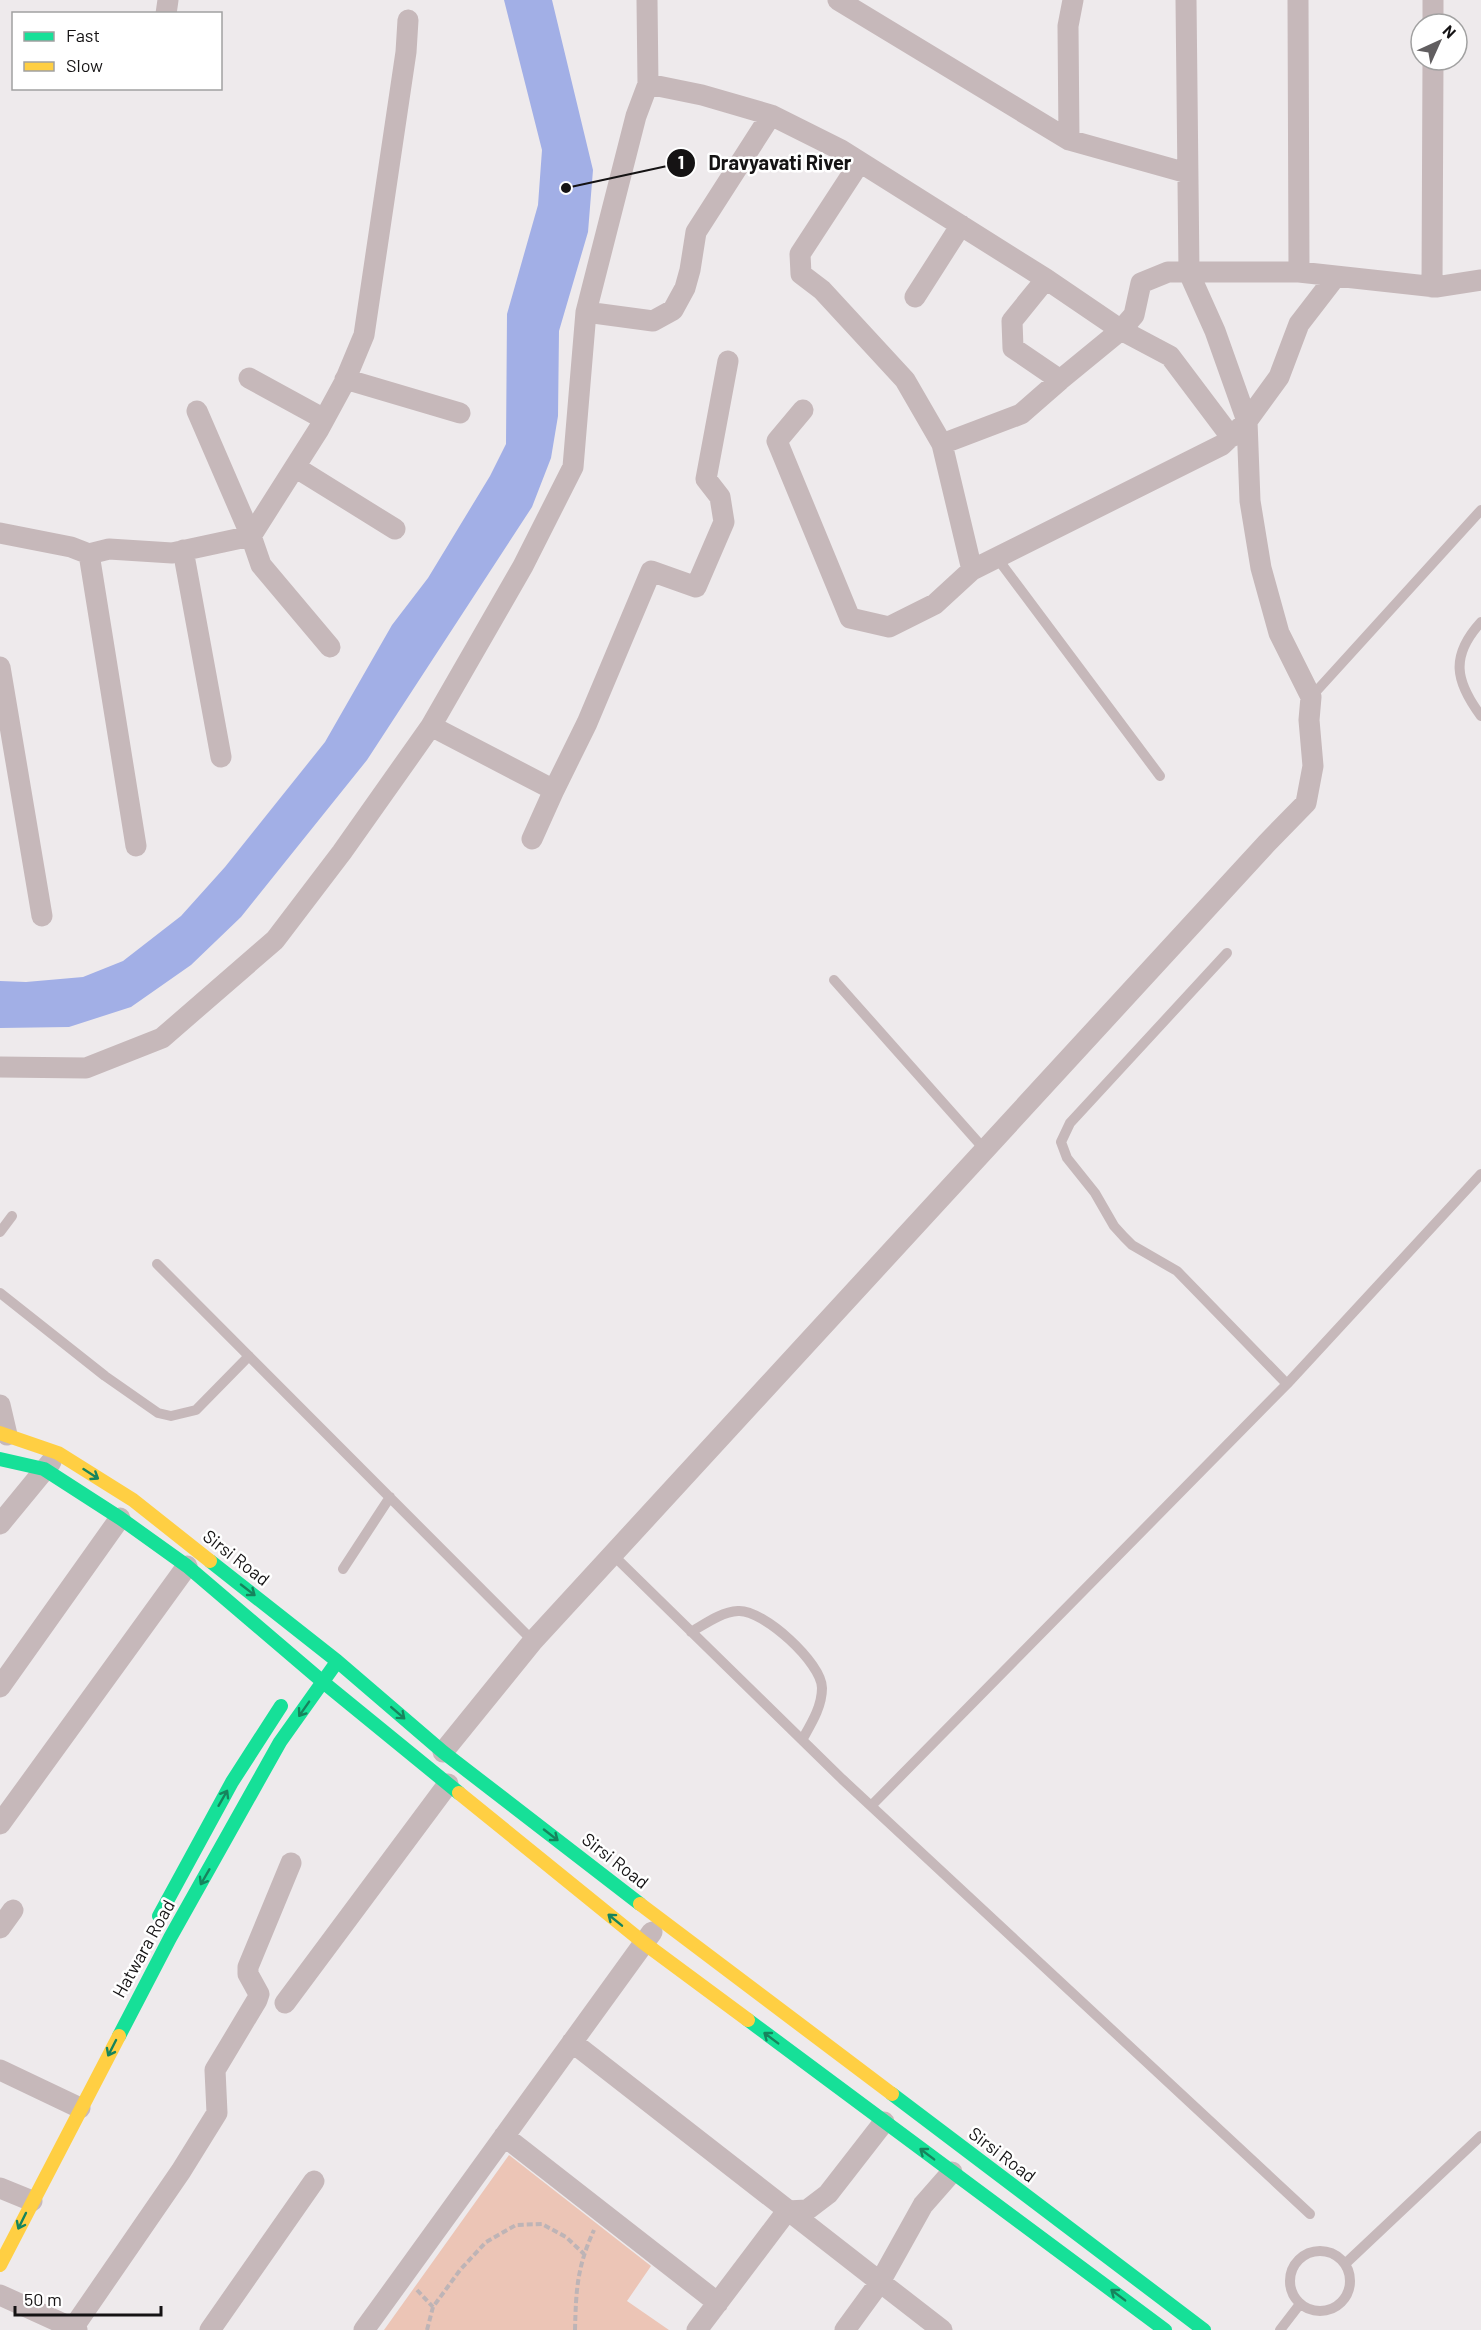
<svg xmlns="http://www.w3.org/2000/svg" width="1481" height="2330" font-family="Barlow,sans-serif">
<style>
.green{fill:#ecc5b6}
.water{fill:#a2afe6}
.lines{fill:none;stroke-linecap:round;stroke-linejoin:round}
.path{stroke:#beb4b6;stroke-width:4;stroke-dasharray:6 3;stroke-linecap:butt}
.lane{stroke:#c6b8ba;stroke-width:10}
.street{stroke:#c6b8ba;stroke-width:21}
.fast{stroke:#16e098;stroke-width:14}
.slow{stroke:#ffcf43;stroke-width:14}
.oneway{stroke:#16845d}
.labels{text-anchor:middle;stroke-width:5;stroke-linejoin:round;paint-order:stroke}
.street-label{font-size:18px;fill:#151314;stroke:#fff}
.leader{fill:none;stroke:#151314;stroke-width:2}
.callout-dot{fill:#151314;stroke:#fff;stroke-width:2}
.mark-label{font-size:18px;text-anchor:middle;font-weight:bold;fill:#fff}
.callout-label{font-size:20px;text-anchor:middle;font-weight:bold;fill:#151314;stroke:#fff;stroke-width:5;stroke-linejoin:round;paint-order:stroke}
</style>
<rect width="100%" height="100%" fill="#eeeaec"/>
<path class="green" d="M 509,2155 L 651,2266 L 627,2301 L 669,2330 L 384,2330 Z"/>
<path class="water" d="M 504,0 L 552,0 L 593,170 L 588,232 L 559,331 L 558,416 L 551,458 L 532,507 L 367,760 L 241,917 L 191,965 L 131,1007 L 69,1027 L 0,1028 L 0,981 L 26,982 L 83,977 L 123,961 L 181,916 L 225,867 L 325,742 L 392,625 L 428,578 L 490,476 L 506,444 L 507,314 L 538,205 L 542,150 Z"/>
<g class="lines">
<path class="path" d="M 417,2290 L 433,2307
M 427,2330 L 433,2307 L 460,2270 L 486,2242 L 516,2225 L 542,2224 L 566,2237 L 584,2254
M 575,2330 C 576,2290 577,2267 594,2230"/>
<path class="lane" d="M 997,558 L 1160,776
M 1481,622 C 1450,656 1455,681 1481,716
M 1311,697 L 1481,510
M 1227,953 L 1070,1123 L 1061,1142 L 1067,1158 L 1095,1193 L 1114,1226 L 1124,1237 L 1132,1245 L 1177,1271 L 1287,1384
M 834,980 L 985,1150
M 0,1232 L 12,1216
M 157,1264 L 533,1641
M 0,1293 L 105,1376 L 158,1413 L 171,1416 L 196,1410 L 249,1356
M 613,1555 L 842,1779 L 1310,2214
M 343,1569 L 390,1497
M 691,1632 C 705,1624 721,1612 738,1611 C 763,1609 822,1663 822,1688 C 822,1707 811,1724 802,1740
M 871,1806 L 1287,1384 L 1481,1174
M1290 2281a30 30 0 1 1 60 0a30 30 0 1 1-60 0Z
M 1345,2264 L 1481,2136
M 1280,2330 L 1300,2304"/>
<path class="street" d="M 647,0 L 648,84 L 702,95 L 771,115 L 841,150 L 1046,279
M 838,0 L 1069,140 L 1187,173
M 1298,0 L 1299,272
M 166,14 L 168,0
M 1433,24 L 1433,0
M 1069,140 L 1068,26 L 1073,0
M 860,162 L 800,254 L 801,274 L 822,290 L 905,380 L 942,444
M 1432,287 L 1433,60
M 915,297 L 961,225
M 586,312 L 653,321 L 673,310 L 685,288 L 690,270 L 696,232 L 771,115
M 249,378 L 324,419
M 345,379 L 460,413
M 1060,380 L 1021,414 L 942,444 L 972,570 L 1222,445 L 1247,421 L 1215,331 L 1189,273 L 1186,0
M 803,410 L 777,441 L 850,618 L 889,627 L 935,604 L 972,570
M 1231,437 L 1170,356 L 1121,330 L 1046,279 L 1012,321 L 1013,348 L 1060,380 L 1121,330 L 1134,315 L 1141,283 L 1168,272 L 1299,272 L 1436,287 L 1481,280
M 295,467 L 395,529
M 0,533 L 71,547 L 89,554 L 109,549 L 172,553 L 251,536 L 197,411
M 183,550 L 221,757
M 89,554 L 136,846
M 330,647 L 261,565 L 251,536 L 319,429 L 344,383 L 364,335 L 406,52 L 408,20
M 0,667 L 42,916
M 431,726 L 554,790 L 587,723 L 651,571 L 696,587 L 724,522 L 720,497 L 706,479 L 728,361
M 532,839 L 554,790
M 0,1067 L 86,1068 L 162,1038 L 275,940 L 342,852 L 431,726 L 523,566 L 573,467 L 586,312 L 636,116 L 648,84
M 0,1405 L 7,1435
M 0,1524 L 51,1462
M 0,1687 L 120,1518
M 443,1752 L 533,1641 L 1266,844 L 1306,803 L 1313,766 L 1309,720 L 1311,697 L 1279,633 L 1261,568 L 1250,501 L 1247,421 L 1279,377 L 1299,324 L 1336,276
M 0,1824 L 187,1566
M 0,1928 L 13,1910
M 285,2003 L 448,1784
M 572,2042 L 880,2282 L 923,2205 L 952,2172
M 0,2070 L 80,2108
M 504,2136 L 718,2303
M 0,2188 L 32,2201
M 0,2295 L 77,2330
M 73,2328 L 181,2171 L 217,2113 L 215,2070 L 257,2000 L 259,1994 L 248,1974 L 248,1967 L 291,1863
M 210,2330 L 314,2181
M 364,2330 L 652,1932
M 697,2330 L 787,2211 L 807,2210 L 828,2194 L 884,2122
M 845,2330 L 880,2282 L 942,2330"/>
<path class="fast" d="M 0,1459 L 44,1469 L 120,1518 L 187,1566 L 323,1682 L 459,1793
M 210,1561 L 337,1661 L 443,1752 L 640,1904
M 159,1916 L 232,1782 L 281,1706
M 748,2020 L 1165,2330
M 119,2036 L 170,1938 L 280,1742 L 334,1666
M 892,2094 L 1204,2330"/>
<path class="slow" d="M 0,1433 L 58,1453 L 133,1500 L 210,1561
M 459,1793 L 644,1943 L 748,2020
M 640,1904 L 892,2094
M 0,2265 L 119,2036"/>
</g>
<defs><path id="oneway-shaft" d="M-6 0H5M1.5-3L5.5 0L1.5 3" fill="none" stroke-width="1.6" stroke-linecap="round" stroke-linejoin="round" transform="scale(1.5)"/></defs>
<g class="oneway">
<use href="#oneway-shaft" transform="translate(91 1474) rotate(33)"/>
<use href="#oneway-shaft" transform="translate(248 1590) rotate(38)"/>
<use href="#oneway-shaft" transform="translate(304 1709) rotate(125)"/>
<use href="#oneway-shaft" transform="translate(398 1713) rotate(41)"/>
<use href="#oneway-shaft" transform="translate(223 1798) rotate(-60)"/>
<use href="#oneway-shaft" transform="translate(551 1835) rotate(38)"/>
<use href="#oneway-shaft" transform="translate(205 1877) rotate(120)"/>
<use href="#oneway-shaft" transform="translate(615 1920) rotate(-141)"/>
<use href="#oneway-shaft" transform="translate(771 2038) rotate(-143)"/>
<use href="#oneway-shaft" transform="translate(112 2048) rotate(117)"/>
<use href="#oneway-shaft" transform="translate(927 2154) rotate(-143)"/>
<use href="#oneway-shaft" transform="translate(22 2221) rotate(116)"/>
<use href="#oneway-shaft" transform="translate(1118 2295) rotate(-143)"/>
</g>
<g class="labels">
<g class="street-label">
<text transform="translate(236 1558) rotate(38)" y="6">Sirsi Road</text>
<text transform="translate(615 1861) rotate(38)" y="6">Sirsi Road</text>
<text transform="translate(144 1949) rotate(-61)" y="6">Hatwara Road</text>
<text transform="translate(1002 2155) rotate(37)" y="6">Sirsi Road</text>
</g>
</g>
<path class="leader" d="M566 188L681 163"/>
<g class="callout-dot">
<circle cx="566" cy="188" r="6"/>
<circle cx="681" cy="163" r="15"/>
</g>
<g class="mark-label">
<text x="681" y="169">1</text>
</g>
<g class="callout-label">
<text x="780" y="170">Dravyavati River</text>
</g>
<rect x="12" y="12" width="210" height="78" fill="#ffffff" stroke="#a1a1a1" stroke-width="1.5"/>
<rect x="24" y="32" width="30" height="9" fill="#16e098" stroke="#a1a1a1" stroke-width="1.5"/>
<text x="66" y="42" font-size="18" fill="#151314">Fast</text>
<rect x="24" y="62" width="30" height="9" fill="#ffcf43" stroke="#a1a1a1" stroke-width="1.5"/>
<text x="66" y="72" font-size="18" fill="#151314">Slow</text>
<g transform="translate(1439 42) rotate(45)"><circle r="28" fill="#ffffff" stroke="#a1a1a1" stroke-width="1.5"/>
<path d="M0-4.5L10 22L0 15L-10 22Z" fill="#615e60"/>
<text y="-9" font-size="16" font-weight="bold" text-anchor="middle" fill="#151314">N</text>
</g>
<path d="M15 2306v9h146v-9" fill="none" stroke="#151314" stroke-width="3"/>
<text x="24" y="2306" font-size="18" fill="#151314" stroke="#ffffff" stroke-width="4.5" paint-order="stroke">50 m</text>
</svg>
